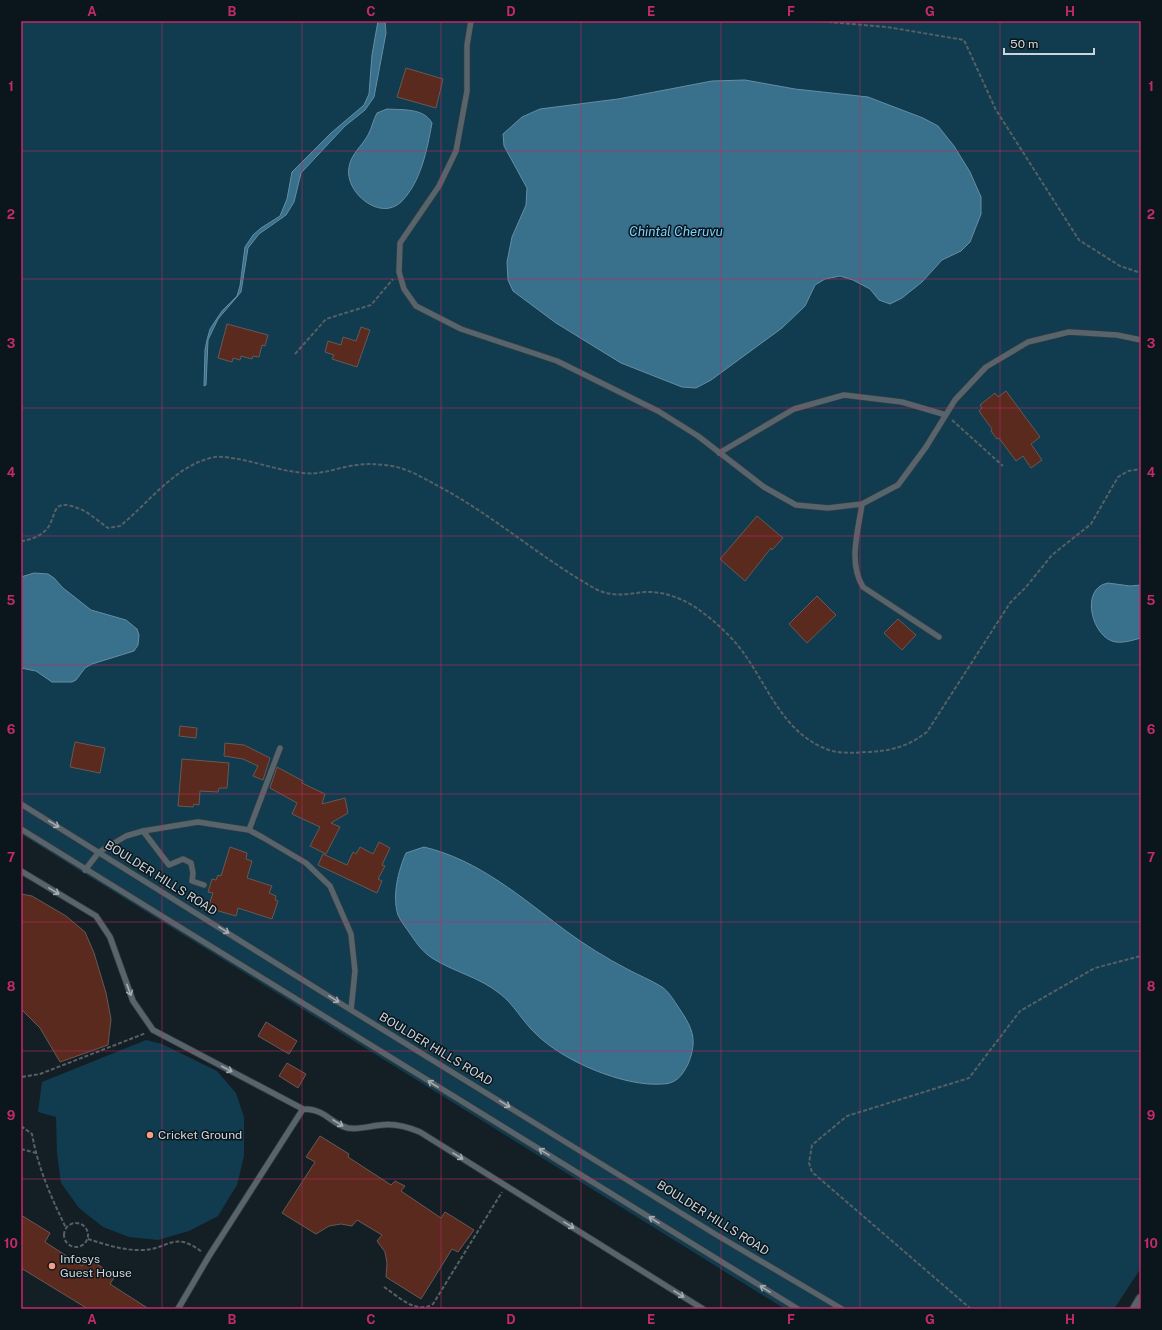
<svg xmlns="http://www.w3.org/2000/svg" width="1162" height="1330" font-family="'Public Sans',sans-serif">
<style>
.green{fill:#113b4e}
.water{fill:#39708c;stroke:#668ea3}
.building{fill:#592a1d;stroke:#675955}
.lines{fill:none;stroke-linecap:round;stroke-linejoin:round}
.lane-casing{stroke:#333a3f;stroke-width:7}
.secondary-casing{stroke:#333a3f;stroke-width:12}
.path{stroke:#566065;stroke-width:2;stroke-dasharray:4 2;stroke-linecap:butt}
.lane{stroke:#57646b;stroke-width:5.5}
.secondary{stroke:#57646b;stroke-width:10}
.oneway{stroke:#a4adb3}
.grid{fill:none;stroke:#c32b68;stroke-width:1;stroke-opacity:0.55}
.poi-dot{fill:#f49e87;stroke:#0b161c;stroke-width:1.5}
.labels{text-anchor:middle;stroke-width:3;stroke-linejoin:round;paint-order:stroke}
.street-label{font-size:12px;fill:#ced5da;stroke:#0b161c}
.poi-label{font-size:12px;fill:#ced5da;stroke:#0b161c;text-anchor:start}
.water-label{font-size:13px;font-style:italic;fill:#7cd1fd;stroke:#0b161c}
.neatline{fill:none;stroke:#c32b68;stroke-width:1.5}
.grid-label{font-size:13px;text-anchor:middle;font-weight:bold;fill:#c32b68}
</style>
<rect width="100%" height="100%" fill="#141f25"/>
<path class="green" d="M 21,21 L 1141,21 L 1141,1268 L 1114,1309 L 785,1309 L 21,834 Z
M 146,1040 L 162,1044 L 217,1071 L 236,1093 L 244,1117 L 244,1156 L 237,1185 L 218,1216 L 189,1231 L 158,1240 L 129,1237 L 103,1227 L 79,1208 L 61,1183 L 57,1153 L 56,1117 L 38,1112 L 42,1082 Z"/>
<path class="water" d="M 378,21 L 385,21 L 386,33 L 374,97 L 365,110 L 345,126 L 301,173 L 294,202 L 286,215 L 259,234 L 248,248 L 241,292 L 218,319 L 208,340 L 206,385 L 204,386 L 205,350 L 207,340 L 210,329 L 222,311 L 237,296 L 240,286 L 245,247 L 253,235 L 261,228 L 280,216 L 287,199 L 292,172 L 331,133 L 364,105 L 369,94 L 372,55 Z
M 745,80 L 795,89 L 868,97 L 923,118 L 938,126 L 954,146 L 970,172 L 981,197 L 981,214 L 970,242 L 961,251 L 942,260 L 922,282 L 902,298 L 890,304 L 879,300 L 870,289 L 853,280 L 840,276 L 825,279 L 815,285 L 805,306 L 782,328 L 711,380 L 696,388 L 682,387 L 621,363 L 556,323 L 513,291 L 508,280 L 507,262 L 512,237 L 526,205 L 527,188 L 504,146 L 503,134 L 522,117 L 540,109 L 618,99 L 712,81 Z
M 387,109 C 403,110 424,108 432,123 C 427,150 421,182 401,202 C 380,222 344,192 349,167 C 351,154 362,146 368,135 C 372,128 373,120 377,113 Z
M 34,573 L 48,574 L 54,578 L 63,588 L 91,610 L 126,620 L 137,629 L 139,635 L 138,645 L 134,651 L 92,664 L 85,668 L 76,680 L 72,682 L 52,682 L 36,671 L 21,668 L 21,577 Z
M 1108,583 L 1130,586 L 1141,585 L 1141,638 C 1133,640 1125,643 1116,642 C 1092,639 1079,588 1108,583 Z
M 424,847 C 479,860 522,898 566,931 C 585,945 606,958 627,969 C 638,975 651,980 662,987 C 668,991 673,999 677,1005 C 691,1026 699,1038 688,1064 C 682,1076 676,1084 662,1084 C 624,1087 563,1061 536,1034 C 522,1021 514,1004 499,993 C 479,977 454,972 432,958 C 423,952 417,944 411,935 C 407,929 401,922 398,915 C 392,896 398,871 406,853 Z"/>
<path class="building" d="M 406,68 L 443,79 L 436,108 L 397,97 Z
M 227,324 L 268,335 L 265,346 L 262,345 L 259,357 L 253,356 L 252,359 L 241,356 L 240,360 L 233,358 L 232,362 L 218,358 Z
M 361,327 L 370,330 L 357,367 L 332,359 L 334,355 L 325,352 L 328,341 L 341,345 L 343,337 L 356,341 Z
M 1006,391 L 1040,437 L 1031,444 L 1042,460 L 1031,468 L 1023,456 L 1016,461 L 999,438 L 997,439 L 991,431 L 992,429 L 979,411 L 982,408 L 980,405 L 995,393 L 998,397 Z
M 757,516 L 783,538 L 772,550 L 771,548 L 745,581 L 720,559 Z
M 817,596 L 836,615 L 807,643 L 789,624 Z
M 898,619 L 916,635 L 902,650 L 884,633 Z
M 180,726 L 197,728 L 196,738 L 179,736 Z
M 75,742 L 105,748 L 100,773 L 70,767 Z
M 225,743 L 244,745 L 270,758 L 263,780 L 253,776 L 258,766 L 243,759 L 224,756 Z
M 182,759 L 229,763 L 227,788 L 219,788 L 218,792 L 200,791 L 199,805 L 194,804 L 193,807 L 178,806 Z
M 277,767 L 303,781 L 302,783 L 325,794 L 322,804 L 345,798 L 348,813 L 331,823 L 340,827 L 326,854 L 310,846 L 320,827 L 292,814 L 297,803 L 270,788 Z
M 379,842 L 390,848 L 382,865 L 385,866 L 378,879 L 382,881 L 377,893 L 318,865 L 323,854 L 347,865 L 353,852 L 356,854 L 360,847 L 373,854 Z
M 230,847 L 247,853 L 246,859 L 252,861 L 247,878 L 272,886 L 269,893 L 276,896 L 275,900 L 278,901 L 272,919 L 238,908 L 236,916 L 208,908 L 213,893 L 208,892 L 212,879 L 216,880 L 218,875 L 221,876 Z
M 21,894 L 32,896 L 66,916 L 85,932 L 94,953 L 106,993 L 111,1019 L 108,1045 L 60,1062 L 40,1028 L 21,1009 Z
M 266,1022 L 297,1041 L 289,1054 L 258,1036 Z
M 287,1063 L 306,1074 L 298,1088 L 279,1076 Z
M 320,1136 L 349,1154 L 348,1157 L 391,1185 L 395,1181 L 405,1186 L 401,1191 L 441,1218 L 445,1212 L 474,1230 L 458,1252 L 452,1249 L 421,1299 L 386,1277 L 387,1263 L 385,1252 L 377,1241 L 382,1235 L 357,1220 L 352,1226 L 341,1224 L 329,1226 L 316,1234 L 282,1213 L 315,1162 L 306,1157 Z
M 21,1215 L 50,1233 L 45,1242 L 82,1266 L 88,1258 L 115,1276 L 110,1284 L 149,1309 L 88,1309 L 21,1268 Z"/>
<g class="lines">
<g class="lane-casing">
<path id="lane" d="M 471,21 L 467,45 L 467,91 L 456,151 L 439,186 L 400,243 L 399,272 L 404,289 L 416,306 L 461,329 L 557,361 L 658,411 L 698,436 L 764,487 L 796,505 L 828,508 L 862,504 L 898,485 L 926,447 L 955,400 L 986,367 L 1028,342 L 1069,332 L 1117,335 L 1141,340
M 719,453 L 794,409 L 844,395 L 902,402 L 946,415
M 862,504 C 858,532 848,562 863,587 L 939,637
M 21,804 L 351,1010 L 715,1234 L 842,1309
M 21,829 L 798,1309
M 249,830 L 280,748
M 143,831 L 169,865 L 183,859 L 191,863 L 193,873 L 192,881 L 204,885
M 85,870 L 99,852 L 126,836 L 143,831 L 198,822 L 249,830 L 262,837 L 306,863 L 330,886 L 351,934 L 355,971 L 351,1010
M 21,871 L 96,916 L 110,937 L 133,1001 L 153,1030 L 303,1109 C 327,1109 330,1124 348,1128 C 359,1130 370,1126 381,1125 C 395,1123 408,1127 420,1132 L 703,1309
M 178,1309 L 209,1256 L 303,1109"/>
</g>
<g class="secondary-casing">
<path id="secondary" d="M 1135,1309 L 1141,1299"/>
</g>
<path class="path" d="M 816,21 L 887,27 L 964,40 L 996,110 L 1079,240 L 1120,266 L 1141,273
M 295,354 L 326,319 L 371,305 L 393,279
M 952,420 L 1003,466
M 21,541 C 30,540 39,537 46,530 C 58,517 49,496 80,509 C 90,513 99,522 108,528 L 120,526 C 149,503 176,464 215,457 C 222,456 231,458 238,459 C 260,463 281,471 303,473 C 320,475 334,469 350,466 C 364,463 377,464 392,466 C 409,469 425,479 440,487 C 494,516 541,558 594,588 C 612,598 627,594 645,592 C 665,591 687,600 702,612 C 713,620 725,631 734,641 C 765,676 778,729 824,748 C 836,754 853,753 866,752 C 891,751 907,747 927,732 L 1010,603 L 1026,587 L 1052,555 L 1091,524 L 1118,477 L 1128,471 L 1141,469
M 21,1062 L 21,1085
M 22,1077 L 40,1074 L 146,1033
M 21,1126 L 32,1134 C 38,1168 51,1197 66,1228
M 21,1149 L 36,1153
M64 1235a12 12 0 1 1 24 0a12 12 0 1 1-24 0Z
M 88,1239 C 104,1244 121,1250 139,1250 C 169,1251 172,1229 202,1252
M 384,1287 C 398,1296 416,1315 433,1304 L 502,1192
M 971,1309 L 812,1172 L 809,1163 L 812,1145 L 847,1116 L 969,1078 L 1020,1011 L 1095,968 L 1141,956"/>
<use href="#lane" class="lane"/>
<use href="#secondary" class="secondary"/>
</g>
<defs><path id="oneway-shaft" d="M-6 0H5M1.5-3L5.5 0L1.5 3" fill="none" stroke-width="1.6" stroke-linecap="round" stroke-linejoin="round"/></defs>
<g class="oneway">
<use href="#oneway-shaft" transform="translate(54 824) rotate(31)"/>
<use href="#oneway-shaft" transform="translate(54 891) rotate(31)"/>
<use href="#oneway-shaft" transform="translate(224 930) rotate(32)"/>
<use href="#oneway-shaft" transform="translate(129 990) rotate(70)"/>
<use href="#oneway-shaft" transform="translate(334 999) rotate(32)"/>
<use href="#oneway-shaft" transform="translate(227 1069) rotate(28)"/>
<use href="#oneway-shaft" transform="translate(433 1084) rotate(-148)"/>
<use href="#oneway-shaft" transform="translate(505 1104) rotate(31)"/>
<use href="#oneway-shaft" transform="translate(338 1123) rotate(32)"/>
<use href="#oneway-shaft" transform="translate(544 1152) rotate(-148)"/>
<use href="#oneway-shaft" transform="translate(458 1156) rotate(32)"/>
<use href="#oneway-shaft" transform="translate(654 1220) rotate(-148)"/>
<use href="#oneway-shaft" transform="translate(569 1225) rotate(32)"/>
<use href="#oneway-shaft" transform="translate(765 1289) rotate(-148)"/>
<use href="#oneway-shaft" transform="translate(679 1294) rotate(32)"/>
</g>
<path class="grid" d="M 162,21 L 162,1309M 302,21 L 302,1309M 441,21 L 441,1309M 581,21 L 581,1309M 721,21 L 721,1309M 860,21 L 860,1309M 1000,21 L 1000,1309M 21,151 L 1141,151M 21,279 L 1141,279M 21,408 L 1141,408M 21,536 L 1141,536M 21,665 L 1141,665M 21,794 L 1141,794M 21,922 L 1141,922M 21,1051 L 1141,1051M 21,1179 L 1141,1179"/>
<g class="poi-dot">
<circle cx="150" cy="1135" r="4"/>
<circle cx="52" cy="1266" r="4"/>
</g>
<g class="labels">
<g class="street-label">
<text transform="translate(161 878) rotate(32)" y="4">BOULDER HILLS ROAD</text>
<text transform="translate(436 1049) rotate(31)" y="4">BOULDER HILLS ROAD</text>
<text transform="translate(713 1218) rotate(32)" y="4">BOULDER HILLS ROAD</text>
</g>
<g class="poi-label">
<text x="158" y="1139">Cricket Ground</text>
<text x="60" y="1263">Infosys<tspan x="60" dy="14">Guest House</tspan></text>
</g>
<g class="water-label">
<text x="676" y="236">Chintal Cheruvu</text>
</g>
</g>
<rect width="1162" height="1330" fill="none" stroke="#0b161c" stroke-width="44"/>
<path d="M1004 48v6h90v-6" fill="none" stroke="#ced5da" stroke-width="2"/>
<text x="1010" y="48" font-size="12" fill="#ced5da" stroke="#0b161c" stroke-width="3" paint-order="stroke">50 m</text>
<rect x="22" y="22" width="1118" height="1286" class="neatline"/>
<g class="grid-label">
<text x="92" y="16">A</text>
<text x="232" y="16">B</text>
<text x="371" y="16">C</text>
<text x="511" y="16">D</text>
<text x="651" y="16">E</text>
<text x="791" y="16">F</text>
<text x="930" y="16">G</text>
<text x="1070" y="16">H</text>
<text x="11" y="91">1</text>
<text x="1151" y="91">1</text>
<text x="11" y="219">2</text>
<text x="1151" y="219">2</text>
<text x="11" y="348">3</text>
<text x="1151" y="348">3</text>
<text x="11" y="477">4</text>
<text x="1151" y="477">4</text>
<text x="11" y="605">5</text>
<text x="1151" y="605">5</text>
<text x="11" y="734">6</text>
<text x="1151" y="734">6</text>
<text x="11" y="862">7</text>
<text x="1151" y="862">7</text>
<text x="11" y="991">8</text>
<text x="1151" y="991">8</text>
<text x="11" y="1120">9</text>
<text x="1151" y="1120">9</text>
<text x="11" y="1248">10</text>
<text x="1151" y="1248">10</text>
<text x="92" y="1324">A</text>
<text x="232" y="1324">B</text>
<text x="371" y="1324">C</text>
<text x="511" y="1324">D</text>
<text x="651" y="1324">E</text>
<text x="791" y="1324">F</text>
<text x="930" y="1324">G</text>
<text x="1070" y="1324">H</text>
</g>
</svg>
